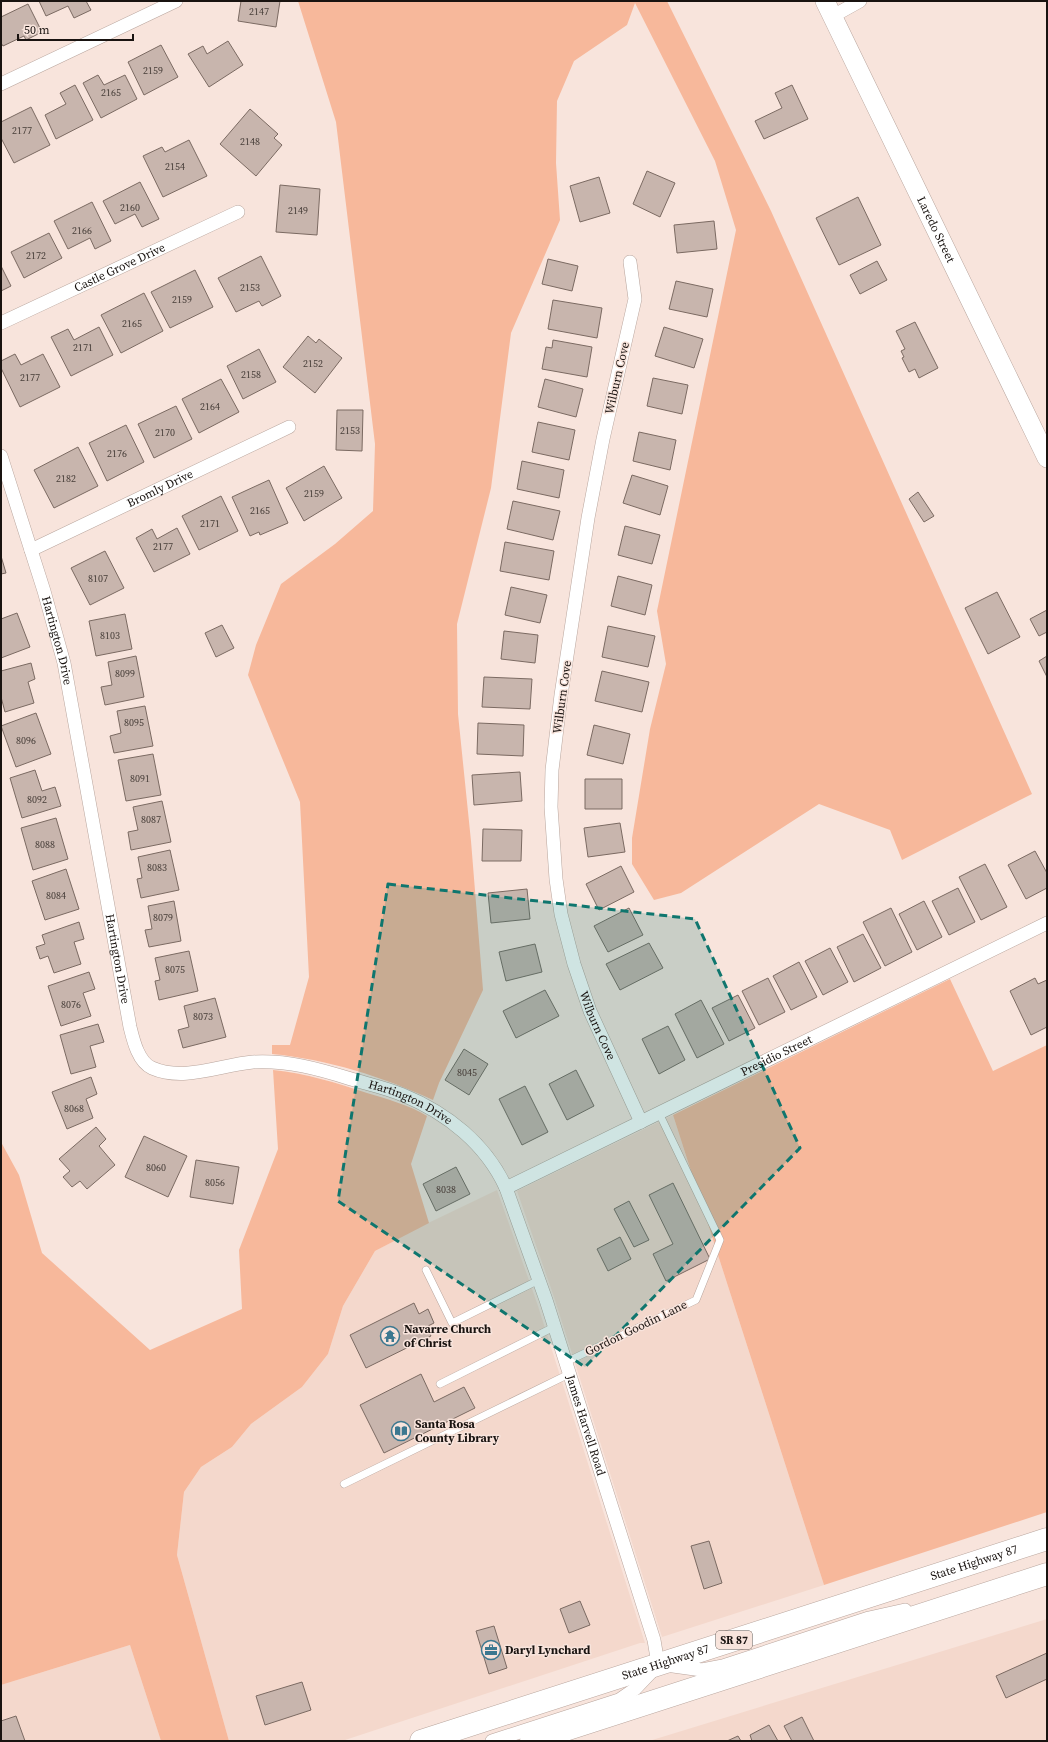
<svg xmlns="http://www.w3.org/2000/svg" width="1048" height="1742" font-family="'Source Serif 4',serif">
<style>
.built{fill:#f4d8cc}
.green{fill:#f7b89b}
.building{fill:#c8b5ad;stroke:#7b6a62}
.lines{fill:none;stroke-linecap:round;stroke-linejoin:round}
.lane-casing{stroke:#b8a59d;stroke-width:8}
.street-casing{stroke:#b8a59d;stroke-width:14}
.secondary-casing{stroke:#b8a59d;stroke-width:20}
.highway-casing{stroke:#b8a59d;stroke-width:23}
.lane{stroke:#fff;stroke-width:7}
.street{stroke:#fff;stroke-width:13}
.secondary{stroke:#fff;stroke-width:19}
.highway{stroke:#fff;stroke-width:22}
.marked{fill:#0f766e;fill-opacity:0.2;stroke:#0f766e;stroke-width:3;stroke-dasharray:8 5;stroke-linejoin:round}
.labels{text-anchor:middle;stroke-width:3;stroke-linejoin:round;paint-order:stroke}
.number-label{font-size:10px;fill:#453c37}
.shield{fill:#f8e4dc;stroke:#5c524d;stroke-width:1}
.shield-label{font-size:11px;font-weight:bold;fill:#191310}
.street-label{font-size:12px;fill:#191310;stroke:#f8e4dc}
.poi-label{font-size:12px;font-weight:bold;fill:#191310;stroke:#f8e4dc;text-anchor:start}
</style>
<rect width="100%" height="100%" fill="#f8e4dc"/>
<path class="built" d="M 673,1115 L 824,1585 L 662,1637 L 554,1297 L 517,1191 Z
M 497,1190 L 537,1303 L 645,1643 L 640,1643 L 342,1741 L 229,1741 L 177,1555 L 184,1492 L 201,1467 L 232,1447 L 251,1424 L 302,1387 L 328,1354 L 343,1306 L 375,1251 L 422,1226 Z
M 1047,1619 L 1047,1741 L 649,1741 Z
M 130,1645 L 161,1741 L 1,1741 L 1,1685 Z"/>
<path class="green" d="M 298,1 L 667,1 L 771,211 L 1032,794 L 902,860 L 890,830 L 819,804 L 681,893 L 654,900 L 632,864 L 632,838 L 650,729 L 666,664 L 657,611 L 736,230 L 715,161 L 635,3 L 627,25 L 574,61 L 557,101 L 556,163 L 560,220 L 511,333 L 491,488 L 457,624 L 458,714 L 471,841 L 483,990 L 439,1083 L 433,1100 C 384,1077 326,1059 272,1054 L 272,1045 L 290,1045 L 309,977 L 300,802 L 248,675 L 256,645 L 281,584 L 335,544 L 373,511 L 375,444 L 336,122 Z
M 950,979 L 993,1071 L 1047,1045 L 1047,1512 L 824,1585 L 673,1115 Z
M 273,1070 C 306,1073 336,1083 367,1093 C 387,1099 409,1105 427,1116 L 411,1164 L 429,1223 L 375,1251 L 343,1306 L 328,1354 L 302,1387 L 251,1424 L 232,1447 L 201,1467 L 184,1492 L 177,1555 L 229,1741 L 161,1741 L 130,1645 L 1,1685 L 1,1142 L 19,1175 L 42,1253 L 150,1350 L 242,1309 L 239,1250 L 278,1149 Z"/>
<path class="building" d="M 39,1 L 86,1 L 91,10 L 74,18 L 68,6 L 46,16 Z
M 241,1 L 280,1 L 276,27 L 238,21 Z
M 28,4 L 42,32 L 26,40 L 24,36 L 3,46 L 1,43 L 1,17 Z
M 228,41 L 243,65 L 209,87 L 188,54 L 203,46 L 207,54 Z
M 161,45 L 178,77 L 144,95 L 128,62 Z
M 98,75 L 104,85 L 125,75 L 137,99 L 101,118 L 83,83 Z
M 75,85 L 93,120 L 56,139 L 45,115 L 66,104 L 60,93 Z
M 792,85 L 808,119 L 764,139 L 755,121 L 782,108 L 775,93 Z
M 31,107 L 50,145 L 14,163 L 1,138 L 1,122 Z
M 250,109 L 278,134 L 274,138 L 282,145 L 256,176 L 220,144 Z
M 189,140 L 207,176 L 163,197 L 143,156 L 162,147 L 165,152 Z
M 647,171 L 675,183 L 660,217 L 633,204 Z
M 599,177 L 610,213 L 580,222 L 570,186 Z
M 140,182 L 159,219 L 142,227 L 135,214 L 115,224 L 103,201 Z
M 280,185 L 320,189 L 317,235 L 276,232 Z
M 858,197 L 881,245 L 839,265 L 816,218 Z
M 92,202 L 111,241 L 95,249 L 90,238 L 68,249 L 54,221 Z
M 714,221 L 717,249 L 677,253 L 674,225 Z
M 49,233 L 62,258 L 24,278 L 11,252 Z
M 261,256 L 281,296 L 262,306 L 259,301 L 236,312 L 218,278 Z
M 548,259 L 578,266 L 572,291 L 542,284 Z
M 877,261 L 887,280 L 860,294 L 850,275 Z
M 1,266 L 11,286 L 1,291 Z
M 195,270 L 213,307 L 170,328 L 151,292 Z
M 676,281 L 713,289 L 707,317 L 669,309 Z
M 144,293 L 163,331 L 121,353 L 101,315 Z
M 553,300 L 602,308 L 597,338 L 548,329 Z
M 915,322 L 938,368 L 919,378 L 915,369 L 909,372 L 902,358 L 904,357 L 901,351 L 905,349 L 896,331 Z
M 99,327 L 113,355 L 71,376 L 51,337 L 68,329 L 74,340 Z
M 664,327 L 703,339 L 694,368 L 655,356 Z
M 308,336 L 316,343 L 319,339 L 342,358 L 315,393 L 283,367 Z
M 553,340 L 592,347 L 587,377 L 542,369 L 546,347 L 552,348 Z
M 259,349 L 276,382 L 243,399 L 227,366 Z
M 15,354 L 21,365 L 43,354 L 60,387 L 20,407 L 1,368 L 1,361 Z
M 653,378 L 688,385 L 682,414 L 647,406 Z
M 221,379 L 239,412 L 199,433 L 182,399 Z
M 545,379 L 583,389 L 576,417 L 538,407 Z
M 176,406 L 192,439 L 154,458 L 138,424 Z
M 337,410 L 363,410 L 362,451 L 336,450 Z
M 538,422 L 575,430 L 569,460 L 532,452 Z
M 126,425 L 144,462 L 107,481 L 89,443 Z
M 639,432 L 676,440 L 670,470 L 633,461 Z
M 78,447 L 98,486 L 54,508 L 34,470 Z
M 522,461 L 564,470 L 559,498 L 517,489 Z
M 324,466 L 342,498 L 304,521 L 286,488 Z
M 632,475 L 668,486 L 660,515 L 623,503 Z
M 269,480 L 288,523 L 260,535 L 259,532 L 250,536 L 232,497 Z
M 918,492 L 934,516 L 924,522 L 909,499 Z
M 221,496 L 238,531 L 199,550 L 182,516 Z
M 513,501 L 560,511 L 553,540 L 507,529 Z
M 625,526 L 660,535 L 652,564 L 618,555 Z
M 177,528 L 190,554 L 154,572 L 136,538 L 152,529 L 157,539 Z
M 505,542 L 554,551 L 549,580 L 500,571 Z
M 105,551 L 124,588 L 90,605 L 71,568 Z
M 1,556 L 6,573 L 1,574 Z
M 618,576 L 652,585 L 645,615 L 611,606 Z
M 511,587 L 547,595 L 540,623 L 505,615 Z
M 997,592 L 1020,637 L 988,654 L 965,608 Z
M 1047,610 L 1047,632 L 1039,636 L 1030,619 Z
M 17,613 L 30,647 L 1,658 L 1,619 Z
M 125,614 L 132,649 L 96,656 L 89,621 Z
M 222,625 L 234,648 L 216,657 L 205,633 Z
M 608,626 L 655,636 L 648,667 L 602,657 Z
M 504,631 L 538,635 L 535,663 L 501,659 Z
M 136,656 L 144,697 L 105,705 L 101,687 L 112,685 L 108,662 Z
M 1047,656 L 1047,677 L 1039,661 Z
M 31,663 L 35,679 L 28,682 L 34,703 L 5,712 L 1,697 L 1,671 Z
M 602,671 L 649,682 L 642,712 L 595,701 Z
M 484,677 L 532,679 L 530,709 L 482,707 Z
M 145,706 L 153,746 L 114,753 L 110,736 L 121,733 L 117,711 Z
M 36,713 L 51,754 L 16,767 L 1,726 Z
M 478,723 L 524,725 L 523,756 L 477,754 Z
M 594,725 L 630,734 L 623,764 L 587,755 Z
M 153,754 L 161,795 L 126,801 L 118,760 Z
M 35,770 L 42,791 L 55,787 L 61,806 L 22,818 L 10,778 Z
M 520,772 L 522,801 L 474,805 L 472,775 Z
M 585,779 L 622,779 L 622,809 L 585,809 Z
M 162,801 L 171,842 L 131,850 L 128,832 L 138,830 L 133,807 Z
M 56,818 L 68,859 L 33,870 L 21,828 Z
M 620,823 L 625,852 L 588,857 L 584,828 Z
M 483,829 L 522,830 L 521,861 L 482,861 Z
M 170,850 L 179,890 L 141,898 L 137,879 L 142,878 L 138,857 Z
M 1035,851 L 1047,873 L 1047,888 L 1026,899 L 1008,865 Z
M 985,864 L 1007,907 L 981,920 L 959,877 Z
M 621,866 L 634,892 L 599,910 L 586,884 Z
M 66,869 L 79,909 L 45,920 L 32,881 Z
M 958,888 L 975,922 L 949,935 L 932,901 Z
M 527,889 L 530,919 L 491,923 L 488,893 Z
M 174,901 L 181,941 L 149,947 L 145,930 L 152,929 L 148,906 Z
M 924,901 L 942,937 L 917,950 L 899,914 Z
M 629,908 L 643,935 L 608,952 L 594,926 Z
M 891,908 L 912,952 L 885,966 L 863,922 Z
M 79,922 L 84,939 L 74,942 L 81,964 L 54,973 L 48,956 L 40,959 L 36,947 L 45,944 L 42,935 Z
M 863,934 L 881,968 L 854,982 L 837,947 Z
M 649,943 L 663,968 L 620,990 L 606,964 Z
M 535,944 L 542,972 L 506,981 L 499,952 Z
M 830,948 L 848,982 L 823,995 L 805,961 Z
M 189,951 L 198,991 L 159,1000 L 155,981 L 160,980 L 155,958 Z
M 799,962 L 817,997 L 791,1010 L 773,976 Z
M 89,972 L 95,989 L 83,993 L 91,1016 L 61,1026 L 48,986 Z
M 768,978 L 785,1012 L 759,1025 L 742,991 Z
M 1035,978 L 1038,984 L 1047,980 L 1047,1027 L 1031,1035 L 1010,991 Z
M 545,990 L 559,1016 L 516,1038 L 503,1011 Z
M 738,995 L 755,1028 L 729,1041 L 712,1008 Z
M 215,998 L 226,1037 L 183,1048 L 178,1030 L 189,1027 L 184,1006 Z
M 701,1000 L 724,1044 L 697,1058 L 675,1014 Z
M 98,1024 L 104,1042 L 90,1046 L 96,1067 L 71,1074 L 60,1035 Z
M 668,1026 L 685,1060 L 659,1074 L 642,1039 Z
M 464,1049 L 488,1064 L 469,1095 L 445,1080 Z
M 576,1070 L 594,1106 L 567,1120 L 549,1084 Z
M 91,1077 L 97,1094 L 86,1099 L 93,1118 L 67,1129 L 52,1092 Z
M 525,1086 L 548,1132 L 522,1145 L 499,1099 Z
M 96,1127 L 106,1139 L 99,1146 L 115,1165 L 87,1189 L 80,1181 L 72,1187 L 63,1177 L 70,1171 L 59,1159 Z
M 144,1136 L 187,1156 L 168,1197 L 125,1177 Z
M 196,1160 L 239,1167 L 233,1204 L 190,1197 Z
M 456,1167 L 470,1194 L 436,1211 L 423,1184 Z
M 673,1183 L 710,1259 L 666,1281 L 653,1254 L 673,1244 L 649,1195 Z
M 629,1201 L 649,1240 L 634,1247 L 614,1209 Z
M 620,1237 L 631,1259 L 608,1271 L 597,1249 Z
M 414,1303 L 419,1314 L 428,1309 L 434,1323 L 426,1327 L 431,1336 L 366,1368 L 350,1335 Z
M 421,1374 L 434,1402 L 464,1387 L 475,1408 L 384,1453 L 360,1405 Z
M 709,1541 L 722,1583 L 704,1589 L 691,1546 Z
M 580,1601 L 590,1625 L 569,1633 L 560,1609 Z
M 494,1626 L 507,1668 L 489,1674 L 476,1631 Z
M 1047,1653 L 1047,1679 L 1006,1698 L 996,1676 Z
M 302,1682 L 311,1710 L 265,1725 L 256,1696 Z
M 16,1716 L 25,1741 L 1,1741 L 1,1721 Z
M 802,1717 L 814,1741 L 792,1741 L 784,1726 Z
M 769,1725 L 778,1741 L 752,1741 L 750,1735 Z
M 738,1736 L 741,1741 L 727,1741 Z"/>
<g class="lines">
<g class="lane-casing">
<path id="lane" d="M 426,1270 L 452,1323 L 539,1280
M 566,1362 L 696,1300 L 720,1240 L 659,1113
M 440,1384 L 554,1327
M 344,1484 L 569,1374"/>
</g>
<g class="street-casing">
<g id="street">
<path d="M 833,16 L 860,1"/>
<path d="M 1,84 L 176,1"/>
<path id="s1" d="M 630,262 L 635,299 L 603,439 L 588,518 L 561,695 L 552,770 L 551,807 L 556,879 L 561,914 L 574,964 L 590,1011 L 641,1122"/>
<path id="s2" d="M 1,323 L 238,212"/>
<path id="s3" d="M 1,456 L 44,591 L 64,663 L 130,1027 C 133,1039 138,1062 152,1068 C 184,1082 220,1065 253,1062 C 287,1060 319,1069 351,1079 C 368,1084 387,1088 403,1095 C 447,1113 486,1144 506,1188 L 546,1300 L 654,1640 L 658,1664"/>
<path id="s4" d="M 31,550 L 289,427"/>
<path id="s5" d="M 506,1188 L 1047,923"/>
<path d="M 666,1665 L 702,1670 L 723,1666 L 869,1618 L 905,1610"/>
<path d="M 492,1741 L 619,1700 L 635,1689 L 654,1669"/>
</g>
</g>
<g class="secondary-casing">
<g id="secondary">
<path id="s6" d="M 825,1 L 1047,458"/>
</g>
</g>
<g class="highway-casing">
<g id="highway">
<path id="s7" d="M 421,1741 L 1047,1539"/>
<path d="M 531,1741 L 1047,1574"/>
</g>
</g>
<use href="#lane" class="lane"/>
<use href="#street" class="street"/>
<use href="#secondary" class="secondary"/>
<use href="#highway" class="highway"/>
</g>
<path class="marked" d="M 388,884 L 695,919 L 800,1148 L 585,1367 L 338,1201 Z"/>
<defs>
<g id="temple-ring" transform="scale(1)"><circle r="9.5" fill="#f8e4dc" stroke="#3c7890" stroke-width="1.5"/><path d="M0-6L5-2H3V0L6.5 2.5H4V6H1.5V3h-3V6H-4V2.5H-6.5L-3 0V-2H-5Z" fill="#3c7890"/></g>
<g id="library-ring" transform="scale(1)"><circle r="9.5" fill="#f8e4dc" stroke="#3c7890" stroke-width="1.5"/><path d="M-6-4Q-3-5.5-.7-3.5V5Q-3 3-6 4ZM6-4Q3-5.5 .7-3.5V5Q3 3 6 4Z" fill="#3c7890"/></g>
<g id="office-ring" transform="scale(1)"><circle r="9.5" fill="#f8e4dc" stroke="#3c7890" stroke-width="1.5"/><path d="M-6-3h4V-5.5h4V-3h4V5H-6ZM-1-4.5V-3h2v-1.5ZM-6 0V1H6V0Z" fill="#3c7890"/></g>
</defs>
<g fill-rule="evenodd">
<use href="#temple-ring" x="390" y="1336"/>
<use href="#library-ring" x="401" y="1431"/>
<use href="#office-ring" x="491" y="1650"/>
</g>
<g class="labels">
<g class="number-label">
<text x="259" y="15">2147</text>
<text x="153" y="74">2159</text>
<text x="111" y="96">2165</text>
<text x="22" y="134">2177</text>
<text x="250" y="145">2148</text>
<text x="175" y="170">2154</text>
<text x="130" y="211">2160</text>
<text x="298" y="214">2149</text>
<text x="82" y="234">2166</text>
<text x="36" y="259">2172</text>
<text x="250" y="291">2153</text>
<text x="182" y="303">2159</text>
<text x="132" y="327">2165</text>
<text x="83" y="351">2171</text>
<text x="313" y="367">2152</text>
<text x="251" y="378">2158</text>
<text x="30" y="381">2177</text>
<text x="210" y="410">2164</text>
<text x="350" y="434">2153</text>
<text x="165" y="436">2170</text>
<text x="117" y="457">2176</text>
<text x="66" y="482">2182</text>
<text x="314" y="497">2159</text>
<text x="260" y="514">2165</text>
<text x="210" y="527">2171</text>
<text x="163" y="550">2177</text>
<text x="98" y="582">8107</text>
<text x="110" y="639">8103</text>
<text x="125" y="677">8099</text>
<text x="134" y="726">8095</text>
<text x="26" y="744">8096</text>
<text x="140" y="782">8091</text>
<text x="37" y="803">8092</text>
<text x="151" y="823">8087</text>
<text x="45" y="848">8088</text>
<text x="157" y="871">8083</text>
<text x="56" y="899">8084</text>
<text x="163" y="921">8079</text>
<text x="175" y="973">8075</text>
<text x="71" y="1008">8076</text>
<text x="203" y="1020">8073</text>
<text x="467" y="1076">8045</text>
<text x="74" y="1112">8068</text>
<text x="156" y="1171">8060</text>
<text x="215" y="1186">8056</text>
<text x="446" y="1193">8038</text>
</g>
<rect class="shield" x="716" y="1631" width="36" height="18" rx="3"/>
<g class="shield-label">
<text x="734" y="1644">SR 87</text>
</g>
<g class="street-label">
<text dy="4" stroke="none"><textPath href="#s6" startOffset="254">Laredo Street</textPath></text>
<text dy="4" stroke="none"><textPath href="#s2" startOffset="131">Castle Grove Drive</textPath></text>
<text transform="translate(617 378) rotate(-77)" y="4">Wilburn Cove</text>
<text dy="4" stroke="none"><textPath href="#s4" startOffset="143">Bromly Drive</textPath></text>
<text dy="4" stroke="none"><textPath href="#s3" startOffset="193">Hartington Drive</textPath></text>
<text transform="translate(562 697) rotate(-82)" y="4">Wilburn Cove</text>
<text dy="4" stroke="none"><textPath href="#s3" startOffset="517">Hartington Drive</textPath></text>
<text dy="4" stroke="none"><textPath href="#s1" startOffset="778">Wilburn Cove</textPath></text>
<text dy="4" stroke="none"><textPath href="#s5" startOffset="301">Presidio Street</textPath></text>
<text dy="4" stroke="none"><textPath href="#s3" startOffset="901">Hartington Drive</textPath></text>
<text transform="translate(636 1328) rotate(-26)" y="4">Gordon Goodin Lane</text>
<text dy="4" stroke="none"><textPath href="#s3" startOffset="1284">James Harvell Road</textPath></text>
<text dy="4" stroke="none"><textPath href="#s7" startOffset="581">State Highway 87</textPath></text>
<text dy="4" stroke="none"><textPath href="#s7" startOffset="257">State Highway 87</textPath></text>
</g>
<g class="poi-label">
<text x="404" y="1333">Navarre Church<tspan x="404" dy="14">of Christ</tspan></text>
<text x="415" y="1428">Santa Rosa<tspan x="415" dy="14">County Library</tspan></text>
<text x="505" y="1654">Daryl Lynchard</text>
</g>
</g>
<rect width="1048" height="1742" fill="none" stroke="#191310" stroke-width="4"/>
<path d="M18 34v6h115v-6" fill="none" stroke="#191310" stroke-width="2"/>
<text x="24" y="34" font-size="12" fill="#191310" stroke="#f8e4dc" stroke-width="3" paint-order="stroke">50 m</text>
</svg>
